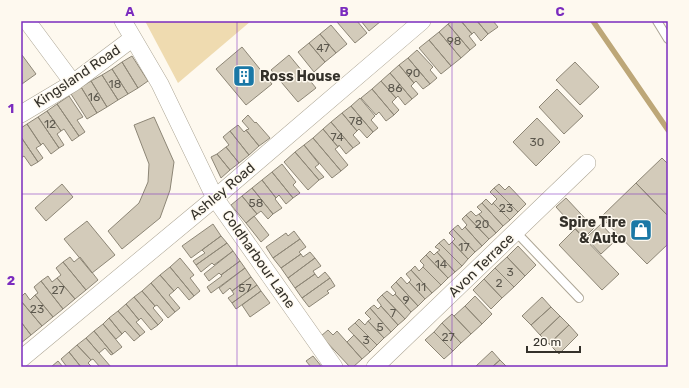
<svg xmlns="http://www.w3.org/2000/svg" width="689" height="388" font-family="Rubik,sans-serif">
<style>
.green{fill:#efdbb0}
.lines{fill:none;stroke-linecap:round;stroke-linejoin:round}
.stream{stroke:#bda778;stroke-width:5.5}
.building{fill:#d3cbba;stroke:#8d8676}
.lane-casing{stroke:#ada695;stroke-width:10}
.street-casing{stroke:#ada695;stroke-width:18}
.lane{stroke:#fff;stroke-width:8}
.street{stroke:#fff;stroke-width:17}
.grid{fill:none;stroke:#7b2cbf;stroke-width:1;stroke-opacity:0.55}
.labels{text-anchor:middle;stroke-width:3;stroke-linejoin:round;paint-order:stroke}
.number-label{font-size:12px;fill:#5c584e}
.street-label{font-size:14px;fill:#34312a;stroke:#fef9ef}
.poi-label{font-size:14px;font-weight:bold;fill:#34312a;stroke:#fef9ef;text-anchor:start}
.neatline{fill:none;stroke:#7b2cbf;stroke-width:1.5}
.grid-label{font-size:13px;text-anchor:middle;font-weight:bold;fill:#7b2cbf}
</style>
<rect width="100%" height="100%" fill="#fef9ef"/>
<path class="green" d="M 145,21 L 251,21 L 178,83 Z"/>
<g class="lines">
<path class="stream" d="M 593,21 L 668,130"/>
</g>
<path class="building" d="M 338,21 L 357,21 L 367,33 L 355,43 L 337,22 Z
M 361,21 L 381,21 L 369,31 Z
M 452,21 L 461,21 L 472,34 L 469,36 L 476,45 L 470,50 L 448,24 Z
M 461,21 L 477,21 L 488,34 L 481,41 L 474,32 L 472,34 Z
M 477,21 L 493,21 L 498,27 L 488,34 Z
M 448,24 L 470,50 L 461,58 L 439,32 Z
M 331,25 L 347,44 L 336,53 L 320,34 Z
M 439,32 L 461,58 L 451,66 L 429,40 Z
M 320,34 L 336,53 L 325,62 L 309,43 Z
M 429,40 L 451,66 L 441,74 L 419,48 Z
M 309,43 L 325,62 L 314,72 L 298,52 Z
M 242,47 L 272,84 L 246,105 L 216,69 Z
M 417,50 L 433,67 L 430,70 L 437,78 L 430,84 L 408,58 Z
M 22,55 L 36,74 L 22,84 L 21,56 Z
M 289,55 L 316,88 L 298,102 L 271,70 Z
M 132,56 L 148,81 L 138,88 L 122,62 Z
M 408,58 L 430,84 L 423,89 L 416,81 L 414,83 L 399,65 Z
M 122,62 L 138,88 L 128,94 L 112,69 Z
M 575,62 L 599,87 L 580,105 L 556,80 Z
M 399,65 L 414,83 L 411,86 L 418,94 L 412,99 L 390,73 Z
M 112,69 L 128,94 L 118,100 L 102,75 Z
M 390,73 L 412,99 L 405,105 L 398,96 L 396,98 L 381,81 Z
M 102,75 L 118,100 L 107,107 L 91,81 Z
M 91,81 L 107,107 L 97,113 L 81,87 Z
M 381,81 L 396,98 L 392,102 L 399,110 L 394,115 L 372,89 Z
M 81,87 L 97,113 L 87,119 L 71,94 Z
M 372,89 L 394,115 L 386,121 L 379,112 L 376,115 L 361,98 Z
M 557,89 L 583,116 L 564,134 L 539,107 Z
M 69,96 L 83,117 L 77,120 L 85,132 L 79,136 L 57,104 Z
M 360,98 L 375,116 L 371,120 L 378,128 L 373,132 L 351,106 Z
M 57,104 L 79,136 L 72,141 L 64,129 L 61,131 L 47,111 Z
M 351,106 L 373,132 L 367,138 L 359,129 L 357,131 L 342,113 Z
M 47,111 L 61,131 L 57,134 L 64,145 L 59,148 L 38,117 Z
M 342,113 L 357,131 L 353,135 L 360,143 L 353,148 L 331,122 Z
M 248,115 L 255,123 L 256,122 L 270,138 L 259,146 L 246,130 L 249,129 L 242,121 Z
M 38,117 L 59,148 L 51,154 L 43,143 L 41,145 L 27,124 Z
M 154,117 L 174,162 L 170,190 L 160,218 L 122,249 L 108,231 L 139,203 L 148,182 L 149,164 L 134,125 Z
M 537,118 L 560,142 L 536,166 L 513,142 Z
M 331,122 L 353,148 L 346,154 L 339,145 L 338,147 L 323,129 Z
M 27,124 L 41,145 L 36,148 L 43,158 L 38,162 L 21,137 L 21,128 Z
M 238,125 L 244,132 L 246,130 L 259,146 L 249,155 L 230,131 Z
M 323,129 L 338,147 L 335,149 L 348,165 L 341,171 L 313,138 Z
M 230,131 L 249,155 L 239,163 L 226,147 L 229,145 L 223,137 Z
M 21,137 L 38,162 L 31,166 L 24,156 L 21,158 Z
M 313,138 L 341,171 L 332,178 L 304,145 Z
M 304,145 L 319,164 L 315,167 L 324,177 L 319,180 L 295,152 Z
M 226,147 L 239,163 L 230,170 L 217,154 Z
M 295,152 L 319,180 L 308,190 L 284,162 Z
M 217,154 L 230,170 L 221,178 L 211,157 Z
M 662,158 L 668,164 L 668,216 L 636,183 Z
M 282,164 L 296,182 L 293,185 L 300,193 L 293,198 L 272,172 Z
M 272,172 L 293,198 L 286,204 L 279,195 L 276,198 L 262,180 Z
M 262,180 L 276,198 L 275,199 L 282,208 L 273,214 L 252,188 Z
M 636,183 L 668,216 L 668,244 L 647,264 L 601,217 Z
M 62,184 L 73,197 L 46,221 L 35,208 Z
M 499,184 L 505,190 L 509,186 L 526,204 L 518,212 L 494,188 Z
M 252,188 L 273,214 L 268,219 L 261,211 L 257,214 L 242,196 Z
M 494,188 L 518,212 L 510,220 L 493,203 L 497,199 L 490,192 Z
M 242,196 L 257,214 L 246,223 L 231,205 Z
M 566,198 L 594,228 L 584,238 L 556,207 Z
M 486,199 L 492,205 L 493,203 L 510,220 L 503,226 L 482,203 Z
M 482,203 L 503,226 L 496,233 L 479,214 L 482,212 L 477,207 Z
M 471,211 L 476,216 L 479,214 L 496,233 L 489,239 L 466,215 Z
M 466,215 L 489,239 L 482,246 L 465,227 L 467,225 L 462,219 Z
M 254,216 L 269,235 L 261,242 L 246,223 Z
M 87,221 L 115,255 L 92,273 L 64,239 Z
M 213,224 L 221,236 L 191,258 L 182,246 Z
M 601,224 L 616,240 L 601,254 L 586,238 Z
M 458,225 L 462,230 L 465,227 L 482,246 L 475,252 L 453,229 Z
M 453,229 L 475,252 L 468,259 L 452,242 L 455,239 L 449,233 Z
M 575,229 L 619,274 L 602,290 L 559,245 Z
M 294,231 L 300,239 L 273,258 L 266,247 L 286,233 L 288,236 Z
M 221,236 L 227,243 L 196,265 L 193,261 L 205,253 L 202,250 Z
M 300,239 L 306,247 L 299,252 L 301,254 L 281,268 L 273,258 Z
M 444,239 L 449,245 L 452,242 L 468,259 L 462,266 L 439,243 Z
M 227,243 L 233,251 L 214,265 L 212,263 L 201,272 L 196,265 Z
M 439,243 L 462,266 L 455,272 L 437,252 L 440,250 L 435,247 Z
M 518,246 L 536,265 L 525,276 L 507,257 Z
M 233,251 L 240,261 L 221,275 L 219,273 L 209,281 L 204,274 Z
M 430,251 L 434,255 L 437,252 L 455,272 L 448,278 L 426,255 Z
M 310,252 L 315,258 L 288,278 L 281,268 L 301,254 L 303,257 Z
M 426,255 L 448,278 L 441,285 L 423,267 L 424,265 L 420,261 Z
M 70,257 L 74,262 L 80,257 L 98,280 L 86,290 L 63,262 Z
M 507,257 L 525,276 L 514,287 L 495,268 Z
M 180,258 L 194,275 L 190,278 L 200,291 L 194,296 L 170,267 Z
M 315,258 L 321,266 L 313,271 L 315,274 L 295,288 L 288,278 Z
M 240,261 L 245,268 L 211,293 L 207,287 L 222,276 L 221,275 Z
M 63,262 L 86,290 L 75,299 L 57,278 L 61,275 L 56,268 Z
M 415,266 L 419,271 L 423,267 L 441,285 L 432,293 L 411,270 Z
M 170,267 L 194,296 L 189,300 L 178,287 L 174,291 L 160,275 Z
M 245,268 L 251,277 L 232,291 L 230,288 L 223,294 L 219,288 Z
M 495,268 L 514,287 L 502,298 L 484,279 Z
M 411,270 L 432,293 L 425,299 L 409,282 L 411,280 L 406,274 Z
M 325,272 L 330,278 L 302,298 L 295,288 L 315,274 L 318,278 Z
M 160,275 L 174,291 L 169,295 L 180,308 L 175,312 L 151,283 Z
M 48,276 L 52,282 L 57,278 L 75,299 L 63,309 L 41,281 Z
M 251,277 L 257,285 L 232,303 L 228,298 L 234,294 L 232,291 Z
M 401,277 L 407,284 L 409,282 L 425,299 L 418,306 L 396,282 Z
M 330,278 L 335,286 L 327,291 L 329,293 L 309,307 L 302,298 Z
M 484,279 L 502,298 L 491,309 L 473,290 Z
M 41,281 L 63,309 L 53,317 L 35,295 L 38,293 L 34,287 Z
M 396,282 L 418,306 L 411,312 L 395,294 L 396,293 L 391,287 Z
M 151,283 L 175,312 L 168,318 L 157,305 L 155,306 L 142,291 Z
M 257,285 L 261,291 L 236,309 L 232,303 Z
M 142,291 L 155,306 L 153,308 L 163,320 L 158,325 L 134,297 Z
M 261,291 L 270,303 L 250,317 L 242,305 Z
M 387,291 L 393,296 L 395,294 L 411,312 L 405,319 L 382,295 Z
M 25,293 L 30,300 L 35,295 L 53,317 L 42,326 L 21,301 L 21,297 Z
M 382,295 L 405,319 L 398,325 L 381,306 L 381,305 L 377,300 Z
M 475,296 L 492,314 L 482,324 L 465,306 Z
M 134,297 L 158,325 L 151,330 L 141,318 L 139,320 L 126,304 Z
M 542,297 L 551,307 L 531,325 L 522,316 Z
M 21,301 L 42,326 L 31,335 L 21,322 Z
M 126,304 L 139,320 L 136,322 L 145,332 L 140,336 L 118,311 Z
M 374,305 L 378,309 L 381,306 L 398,325 L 391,332 L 370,308 Z
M 465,306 L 482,324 L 471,334 L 454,316 Z
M 551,307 L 560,316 L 540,335 L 531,325 Z
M 370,308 L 391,332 L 384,338 L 368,321 L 371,319 L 365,313 Z
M 118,311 L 140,336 L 134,341 L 125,331 L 122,334 L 109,318 Z
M 452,314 L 471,334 L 461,343 L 442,323 Z
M 560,316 L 569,325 L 549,344 L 540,335 Z
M 109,318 L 122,334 L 116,339 L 103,324 Z
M 359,319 L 365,325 L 368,321 L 384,338 L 377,345 L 355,323 Z
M 21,322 L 31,335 L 21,343 Z
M 355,323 L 377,345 L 370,352 L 348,329 Z
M 442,323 L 461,343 L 453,351 L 434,332 Z
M 103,324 L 122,347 L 113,354 L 94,331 Z
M 569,325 L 578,335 L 559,354 L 549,344 Z
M 328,330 L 333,335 L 337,331 L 362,359 L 353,367 L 350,367 L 321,336 Z
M 94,331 L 113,354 L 111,355 L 105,348 L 99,353 L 86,338 Z
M 434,332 L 453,351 L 444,359 L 425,340 Z
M 354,335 L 370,352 L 362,359 L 347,342 Z
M 86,338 L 99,353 L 111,367 L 100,367 L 93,359 L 91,360 L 77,345 Z
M 77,345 L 91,360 L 88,363 L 92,367 L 81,367 L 69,352 Z
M 492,351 L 500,360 L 492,367 L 475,367 Z
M 69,352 L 81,367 L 67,367 L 61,359 Z
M 313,356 L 322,367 L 311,367 L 306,361 Z
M 500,360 L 507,367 L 492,367 Z
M 58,361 L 63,367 L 51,367 Z"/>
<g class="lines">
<g class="lane-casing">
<path id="lane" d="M 657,21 L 668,39
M 516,232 L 579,298"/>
</g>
<g class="street-casing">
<path id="street" d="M 27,21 L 73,83
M 123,21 L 160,84 L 215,198 L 334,367
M 21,114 L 73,83 L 133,38
M 21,359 L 215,198 L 422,21
M 375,367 L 587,163"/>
</g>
<use href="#lane" class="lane"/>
<use href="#street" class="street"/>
</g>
<path class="grid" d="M 237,21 L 237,367M 452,21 L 452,367M 21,194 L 668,194"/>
<defs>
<g id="building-square" transform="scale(1.15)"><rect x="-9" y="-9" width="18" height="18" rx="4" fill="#1a78a6" stroke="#fef9ef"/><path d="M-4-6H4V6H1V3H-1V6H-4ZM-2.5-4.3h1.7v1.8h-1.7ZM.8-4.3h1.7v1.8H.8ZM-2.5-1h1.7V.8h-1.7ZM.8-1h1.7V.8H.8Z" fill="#fff"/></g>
<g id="shop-square" transform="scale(1.15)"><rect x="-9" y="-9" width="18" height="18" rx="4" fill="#1a78a6" stroke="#fef9ef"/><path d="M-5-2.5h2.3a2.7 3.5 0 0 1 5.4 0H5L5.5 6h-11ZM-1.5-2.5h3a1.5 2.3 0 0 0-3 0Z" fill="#fff"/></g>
</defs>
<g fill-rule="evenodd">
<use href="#building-square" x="244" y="76"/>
<use href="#shop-square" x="641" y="230"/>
</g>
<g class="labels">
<g class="number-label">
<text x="454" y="45">98</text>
<text x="323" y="52">47</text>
<text x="413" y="77">90</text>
<text x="115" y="88">18</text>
<text x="395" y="92">86</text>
<text x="94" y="101">16</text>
<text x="356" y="125">78</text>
<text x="50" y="128">12</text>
<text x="337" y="141">74</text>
<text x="537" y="146">30</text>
<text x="256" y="207">58</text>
<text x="506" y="212">23</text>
<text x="482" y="228">20</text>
<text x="464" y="251">17</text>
<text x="441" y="268">14</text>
<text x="510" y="276">3</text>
<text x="499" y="287">2</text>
<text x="421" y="291">11</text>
<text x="245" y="292">57</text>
<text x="58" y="294">27</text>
<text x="406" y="304">9</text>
<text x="37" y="313">23</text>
<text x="393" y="317">7</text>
<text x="380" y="331">5</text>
<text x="448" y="341">27</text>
<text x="366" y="344">3</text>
</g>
<g class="street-label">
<text transform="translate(77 76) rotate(-34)" y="5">Kingsland Road</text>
<text transform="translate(222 191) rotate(-40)" y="5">Ashley Road</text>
<text transform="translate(259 259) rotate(55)" y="5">Coldharbour Lane</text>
<text transform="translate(481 265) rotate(-44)" y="5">Avon Terrace</text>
</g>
<g class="poi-label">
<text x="260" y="81">Ross House</text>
<text x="626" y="227" text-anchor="end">Spire Tire<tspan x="626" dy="16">&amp; Auto</tspan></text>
</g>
</g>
<rect width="689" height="388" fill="none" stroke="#fef9ef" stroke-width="44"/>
<path d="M527 346v6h53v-6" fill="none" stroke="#34312a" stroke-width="2"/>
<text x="533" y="346" font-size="12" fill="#34312a" stroke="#fef9ef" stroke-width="3" paint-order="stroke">20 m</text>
<rect x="22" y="22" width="645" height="344" class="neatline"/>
<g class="grid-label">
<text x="130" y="16">A</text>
<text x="344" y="16">B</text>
<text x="560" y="16">C</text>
<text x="11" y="113">1</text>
<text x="11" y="285">2</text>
</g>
</svg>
